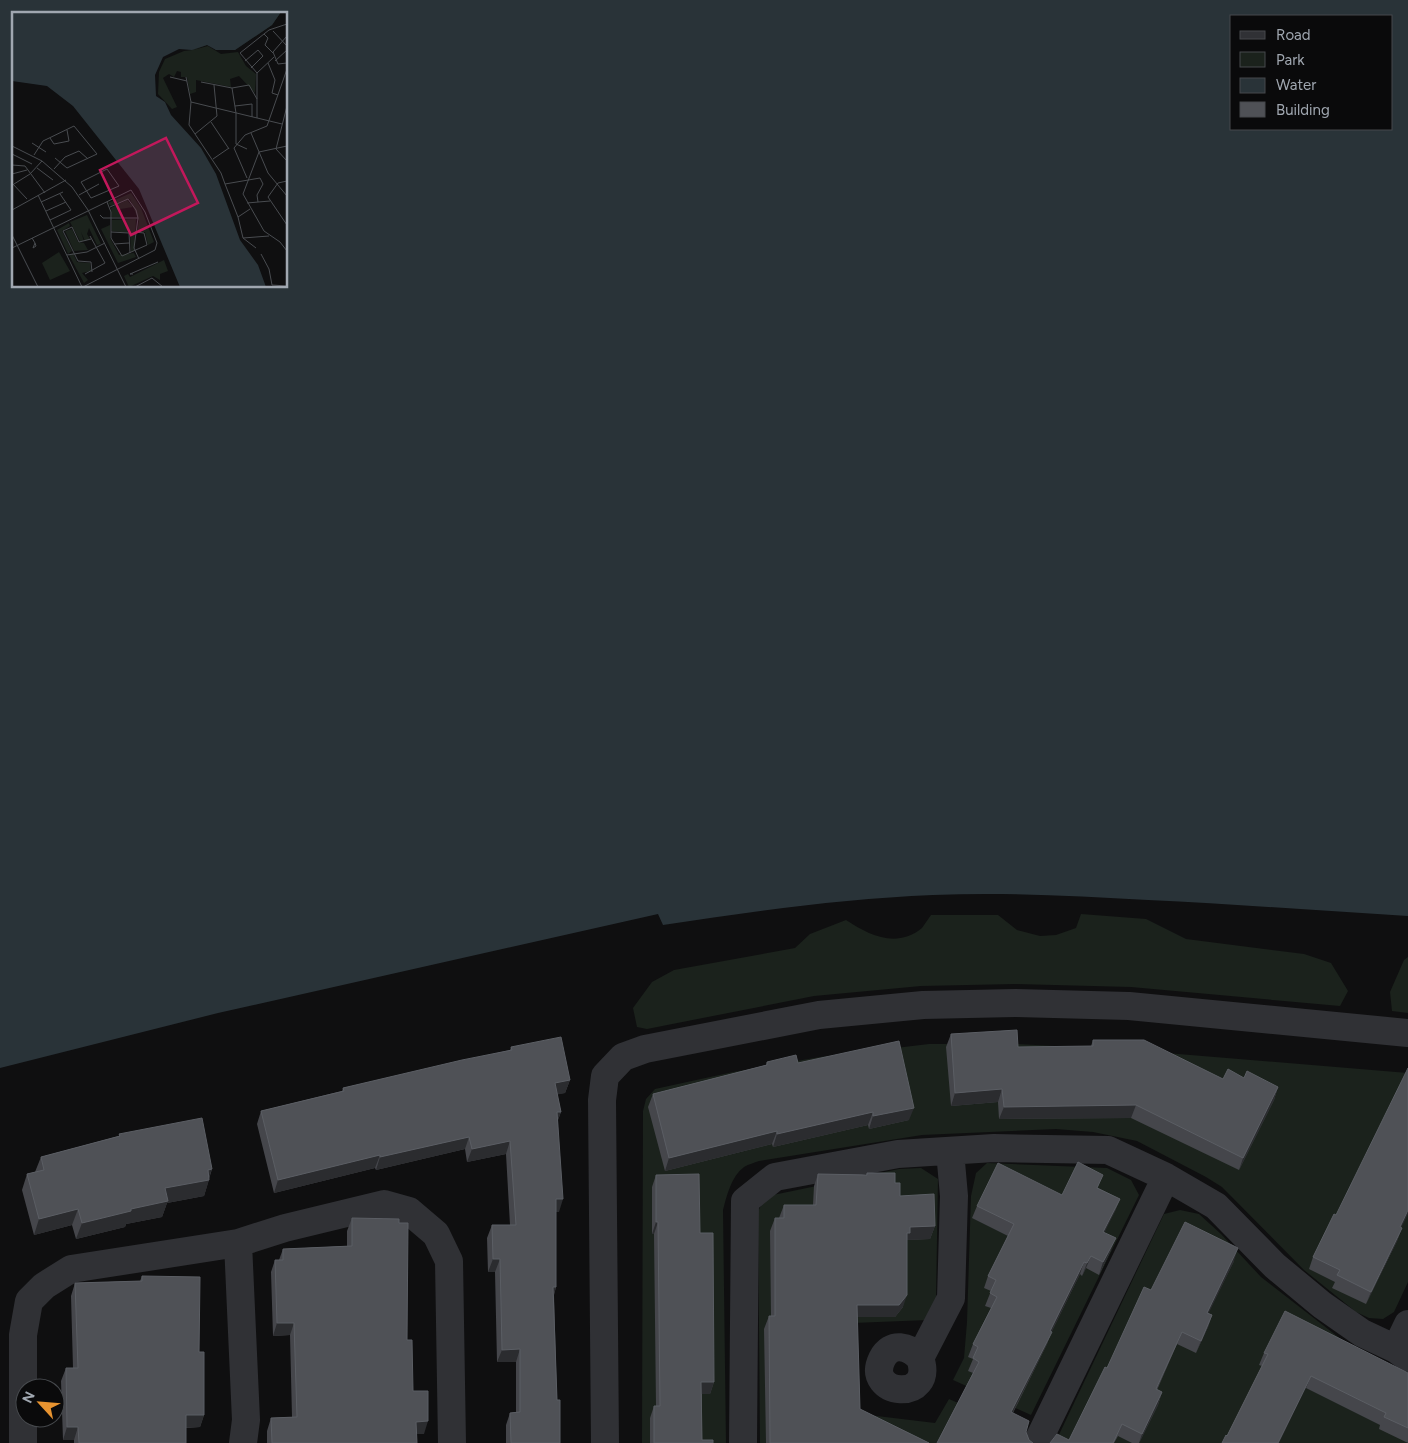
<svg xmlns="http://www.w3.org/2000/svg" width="1408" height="1443" font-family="Figtree,sans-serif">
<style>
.green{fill:#1b221c}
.water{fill:#293338;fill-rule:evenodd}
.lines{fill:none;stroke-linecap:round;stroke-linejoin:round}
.minor{stroke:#303135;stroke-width:28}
.wall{fill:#45464b}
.shaded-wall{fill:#2b2c2f}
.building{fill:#4f5156;stroke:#5b5e64}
.inset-road{fill:none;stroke:#494c50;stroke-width:1}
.view{fill:#c2185b;fill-opacity:0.15;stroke:#c2185b;stroke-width:2.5}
.inset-edge{fill:none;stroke:#a0a7b0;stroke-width:2.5}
</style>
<rect width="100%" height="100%" fill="#0f0f10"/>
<path class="green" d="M 1081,914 L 1146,919 L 1186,939 L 1304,954 L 1331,963 L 1348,991 L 1340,1006 L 1131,987 L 1015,984 L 921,986 L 814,996 L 647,1029 L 637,1027 L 633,1008 L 652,982 L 674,970 L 795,948 L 810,934 L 846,920 C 869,935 896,949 922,928 C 925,924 928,919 931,915 L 998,915 L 1017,930 L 1040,936 L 1056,935 L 1076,928 Z
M 1408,957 L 1408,1013 L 1392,1011 L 1390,992 L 1404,960 Z
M 929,1044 L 1017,1044 L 1130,1050 L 1408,1073 L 1408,1282 L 1394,1312 L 1383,1319 L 1369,1318 L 1356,1312 L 1304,1270 L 1222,1187 L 1206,1177 L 1137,1141 L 1093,1132 L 1056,1129 L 922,1135 L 759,1161 C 754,1163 749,1164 744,1167 C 731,1177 727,1195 723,1210 L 726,1443 L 642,1443 L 643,1111 L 646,1099 L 655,1089 L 733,1072 L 820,1057 Z
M 987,1163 L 1107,1168 L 1131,1180 L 1139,1195 L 1031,1415 L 953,1380 L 964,1358 L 967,1322 L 971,1196 L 976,1173 Z
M 921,1168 L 938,1179 L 936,1299 L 928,1320 L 853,1323 L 852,1413 L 935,1423 L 949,1399 L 1022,1431 L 1017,1443 L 760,1443 L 758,1211 L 762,1204 L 773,1195 L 899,1169 Z
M 1180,1210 L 1199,1214 L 1221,1234 L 1261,1277 L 1355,1350 L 1408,1443 L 1055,1443 L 1164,1214 Z"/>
<path class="water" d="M 0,0 L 1408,0 L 1408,916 C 1321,911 1235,904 1148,900 C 1076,896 1005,892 933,895 C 842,899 753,911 663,925 L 658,914 L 218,1013 L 0,1068 ZM 14,14 L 286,14 L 286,286 L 14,286 ZM 1232,16 L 1392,16 L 1392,129 L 1232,129 Z"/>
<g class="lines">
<path class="minor" d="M 238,1243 L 246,1420 L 243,1443
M 1396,1349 L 1408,1324
M 920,1358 C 909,1346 891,1341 882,1359 C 864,1396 936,1403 920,1358 L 951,1298 L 954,1196 L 950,1151
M 23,1443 L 23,1335 L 29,1301 L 44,1286 L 71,1269 L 238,1243 L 285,1228 L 384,1204 L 409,1211 L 436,1234 L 449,1261 L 452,1443
M 605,1443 L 602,1100 L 605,1076 L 623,1057 L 645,1049 L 819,1015 L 923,1005 L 1015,1003 L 1129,1006 L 1408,1033
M 743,1443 L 745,1201 L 775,1177 L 898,1154 L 994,1148 L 1108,1150 L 1166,1177 L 1216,1206 L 1275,1266 L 1322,1305 L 1362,1333 L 1396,1349 L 1408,1358
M 1037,1443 L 1166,1177"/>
</g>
<path class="wall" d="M 951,1034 L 1018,1047 L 1091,1046 L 1093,1040 L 1223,1079 L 1244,1078 L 1278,1087 L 1274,1100 L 1239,1170 L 1131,1118 L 999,1119 L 998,1102 L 951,1106 L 946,1047 Z
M 511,1047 L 570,1080 L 565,1093 L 557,1094 L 561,1112 L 558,1120 L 559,1212 L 556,1212 L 556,1287 L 554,1295 L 557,1400 L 560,1443 L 506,1443 L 506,1425 L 510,1413 L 516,1412 L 516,1362 L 497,1362 L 495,1272 L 488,1272 L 487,1238 L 492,1225 L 510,1225 L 506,1154 L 467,1162 L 465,1149 L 376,1170 L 375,1168 L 274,1193 L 257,1124 L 261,1111 L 342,1091 L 343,1088 L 510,1050 Z
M 767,1062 L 798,1063 L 909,1120 L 869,1129 L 868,1125 L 773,1147 L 772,1144 L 665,1171 L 648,1107 L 653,1094 L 766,1065 Z
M 119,1134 L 212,1169 L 204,1196 L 167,1203 L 162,1217 L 126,1224 L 125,1227 L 76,1239 L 72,1225 L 34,1235 L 22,1190 L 27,1174 L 35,1172 L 41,1157 L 119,1136 Z
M 867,1173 L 895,1183 L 900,1196 L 935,1226 L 930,1239 L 907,1240 L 903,1307 L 895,1317 L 857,1317 L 860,1409 L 929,1443 L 766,1443 L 764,1329 L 769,1316 L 771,1316 L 770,1231 L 775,1218 L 779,1218 L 784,1205 L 813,1205 L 814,1186 L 818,1174 L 866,1175 Z
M 656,1175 L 700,1233 L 714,1382 L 710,1394 L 702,1394 L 702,1440 L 713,1443 L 650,1443 L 650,1418 L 654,1406 L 656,1406 L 654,1234 L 652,1234 L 652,1187 Z
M 1098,1188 L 1120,1199 L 1115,1211 L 1104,1232 L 1111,1250 L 1099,1275 L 1086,1268 L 1082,1276 L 1080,1274 L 1051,1333 L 1047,1344 L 1013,1413 L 1026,1432 L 1029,1440 L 937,1443 L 973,1373 L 968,1371 L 973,1359 L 968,1357 L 973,1344 L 991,1308 L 985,1306 L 991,1291 L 984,1288 L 988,1276 L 1008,1236 L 972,1218 L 977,1206 L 1062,1195 Z
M 1336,1215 L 1402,1228 L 1397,1241 L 1366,1304 L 1332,1288 L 1335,1282 L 1309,1269 L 1313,1257 Z
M 352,1218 L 399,1223 L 407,1340 L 413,1391 L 424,1434 L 416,1434 L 417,1443 L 267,1443 L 267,1431 L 271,1418 L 292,1417 L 290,1335 L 273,1336 L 271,1272 L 275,1260 L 279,1260 L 283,1249 L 347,1246 L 347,1231 Z
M 1234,1261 L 1208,1313 L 1212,1315 L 1208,1327 L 1196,1353 L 1177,1344 L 1157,1390 L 1162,1392 L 1158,1405 L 1139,1443 L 1132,1443 L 1118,1436 L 1114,1443 L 1050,1443 L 1069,1440 L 1107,1368 L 1151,1290 Z
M 142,1276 L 199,1352 L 204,1415 L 200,1427 L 186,1428 L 186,1443 L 74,1443 L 74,1440 L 63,1440 L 61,1381 L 66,1368 L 73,1368 L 71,1296 L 75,1283 L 140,1281 Z
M 1264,1353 L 1408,1373 L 1408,1443 L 1379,1429 L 1380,1425 L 1306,1388 L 1227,1436 L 1262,1366 L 1259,1365 Z"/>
<path class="shaded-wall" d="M 570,1080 L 565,1093 L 550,1096 L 555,1083 Z
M 1278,1087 L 1274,1100 L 1239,1170 L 1243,1158 Z
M 1002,1089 L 998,1102 L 951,1106 L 955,1093 Z
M 1136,1105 L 1131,1118 L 999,1119 L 1004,1107 Z
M 914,1108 L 909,1120 L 869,1129 L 873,1116 Z
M 557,1112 L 561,1112 L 556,1124 Z
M 873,1112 L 868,1125 L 773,1147 L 777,1134 Z
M 777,1131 L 772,1144 L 665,1171 L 669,1158 Z
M 469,1137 L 465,1149 L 376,1170 L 380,1157 Z
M 510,1141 L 506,1154 L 467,1162 L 472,1149 Z
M 380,1155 L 375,1168 L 274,1193 L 278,1180 Z
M 212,1169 L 208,1180 L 209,1180 L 204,1196 L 167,1203 L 162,1217 L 126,1224 L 125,1227 L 76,1239 L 82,1223 L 131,1209 L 165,1188 L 208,1170 Z
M 556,1199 L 563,1199 L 559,1212 L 551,1212 Z
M 1120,1199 L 1115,1211 L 1099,1244 L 1103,1232 Z
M 78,1209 L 72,1225 L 34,1235 L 39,1219 Z
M 1408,1210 L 1408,1214 L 1395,1240 L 1400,1227 Z
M 656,1222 L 658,1222 L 654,1234 L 652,1234 Z
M 935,1226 L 930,1239 L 907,1240 L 905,1245 L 907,1233 L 910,1227 Z
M 1402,1228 L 1397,1241 L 1366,1304 L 1371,1292 Z
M 1116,1238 L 1111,1250 L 1099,1275 L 1103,1262 Z
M 1238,1248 L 1234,1261 L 1203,1325 L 1207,1313 Z
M 1091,1256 L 1086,1268 L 1082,1276 L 1087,1263 Z
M 493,1259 L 500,1259 L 495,1272 L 488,1272 Z
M 1084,1262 L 1080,1274 L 1051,1333 L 1047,1344 L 1007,1424 L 1011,1412 Z
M 553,1287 L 556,1287 L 552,1300 Z
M 907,1295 L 903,1307 L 895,1317 L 852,1317 L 857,1305 Z
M 1212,1315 L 1208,1327 L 1196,1353 L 1201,1341 Z
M 277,1323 L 294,1323 L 290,1335 L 273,1336 Z
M 1182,1332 L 1177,1344 L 1151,1401 L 1156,1389 Z
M 520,1349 L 516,1362 L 497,1362 L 502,1350 Z
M 1311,1376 L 1306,1388 L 1279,1443 L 1278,1443 Z
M 701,1382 L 714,1382 L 710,1394 L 697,1394 Z
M 1162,1392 L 1158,1405 L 1139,1443 L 1142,1434 Z
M 186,1415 L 204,1415 L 200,1427 L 181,1428 Z
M 428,1421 L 424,1434 L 412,1434 L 416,1422 Z
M 67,1427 L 78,1427 L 74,1440 L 63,1440 Z"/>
<path class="building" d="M 1017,1030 L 1018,1047 L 1093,1046 L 1093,1040 L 1144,1040 L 1223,1079 L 1228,1069 L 1244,1078 L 1247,1071 L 1278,1087 L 1243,1158 L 1136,1105 L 1004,1107 L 1002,1089 L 955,1093 L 951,1034 Z
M 561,1037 L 570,1080 L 555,1083 L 561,1112 L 557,1112 L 563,1199 L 556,1199 L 556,1287 L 553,1287 L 557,1400 L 560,1400 L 560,1443 L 511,1443 L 510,1413 L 520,1412 L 520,1349 L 502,1350 L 500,1259 L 493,1259 L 492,1225 L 516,1225 L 510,1141 L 472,1149 L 469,1137 L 380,1157 L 380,1155 L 278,1180 L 261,1111 L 344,1091 L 343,1088 L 462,1060 L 512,1050 L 511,1047 Z
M 899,1041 L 914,1108 L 873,1116 L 873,1112 L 777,1134 L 777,1131 L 669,1158 L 653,1094 L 767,1065 L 767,1062 L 796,1055 L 798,1063 Z
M 1408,1068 L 1408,1210 L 1400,1227 L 1402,1228 L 1371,1292 L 1337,1275 L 1340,1270 L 1313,1257 L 1334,1214 L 1336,1215 Z
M 202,1118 L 212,1169 L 208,1170 L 209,1180 L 165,1188 L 168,1201 L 131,1209 L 131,1211 L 82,1223 L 78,1209 L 39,1219 L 27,1174 L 44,1170 L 41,1157 L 120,1136 L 119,1134 Z
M 1078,1162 L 1103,1175 L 1097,1188 L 1120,1199 L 1103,1232 L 1116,1238 L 1103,1262 L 1091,1256 L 1087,1263 L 1084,1262 L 1050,1331 L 1052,1332 L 1011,1412 L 1029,1421 L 1026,1432 L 1029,1440 L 1033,1443 L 937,1443 L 979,1362 L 973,1358 L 978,1347 L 973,1344 L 997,1297 L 990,1293 L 996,1280 L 988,1276 L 1014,1224 L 977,1206 L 998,1163 L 1062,1195 Z
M 867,1173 L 895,1173 L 895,1183 L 900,1183 L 900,1196 L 934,1194 L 935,1226 L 910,1227 L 910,1233 L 907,1233 L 907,1295 L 899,1305 L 857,1305 L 860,1409 L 929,1443 L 770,1443 L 769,1316 L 775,1316 L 775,1218 L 784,1218 L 784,1205 L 816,1205 L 818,1174 L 867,1175 Z
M 699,1174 L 700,1233 L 713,1233 L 714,1382 L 701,1382 L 702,1440 L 713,1440 L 713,1443 L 654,1443 L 654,1406 L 660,1406 L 658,1222 L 656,1222 L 656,1175 Z
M 352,1218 L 399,1219 L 399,1223 L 408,1223 L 407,1340 L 412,1340 L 413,1391 L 428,1391 L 428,1421 L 416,1422 L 417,1443 L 272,1443 L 271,1418 L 297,1417 L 294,1323 L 277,1323 L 275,1260 L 283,1260 L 283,1249 L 352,1246 Z
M 1185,1222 L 1238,1248 L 1207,1313 L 1212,1315 L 1201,1341 L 1182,1332 L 1156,1389 L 1162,1392 L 1142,1434 L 1122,1424 L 1113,1443 L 1050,1443 L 1057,1434 L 1069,1440 L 1105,1367 L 1107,1368 L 1144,1287 L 1151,1290 Z
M 142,1276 L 200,1277 L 199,1352 L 204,1352 L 204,1415 L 186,1415 L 186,1443 L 79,1443 L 78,1427 L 67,1427 L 66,1368 L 78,1368 L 75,1283 L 142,1281 Z
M 1285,1311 L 1408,1373 L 1408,1428 L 1384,1417 L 1386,1413 L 1311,1376 L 1278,1443 L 1222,1443 L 1226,1435 L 1227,1436 L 1268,1354 L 1264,1353 Z"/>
<g transform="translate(12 12)">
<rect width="275" height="275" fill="#0f0f10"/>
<path d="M 234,0 L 269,0 L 260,13 L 223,38 L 204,38 L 200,34 L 195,33 L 181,38 L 196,34 L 209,42 L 226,40 L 234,54 L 244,62 L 243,81 L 227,64 L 218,67 L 219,75 L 184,68 L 184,80 L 178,82 L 175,65 L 169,65 L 169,60 L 165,59 L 162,65 L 157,62 L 151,66 L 165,95 L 160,97 L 146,82 L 147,60 L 153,47 L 172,39 L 180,38 ZM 119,181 L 129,196 L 142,230 L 136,233 L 133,220 L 125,220 L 127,209 L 118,187 L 99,194 L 96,191 ZM 115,188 L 121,195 L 108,197 L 111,205 L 100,205 L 99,196 ZM 75,203 L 89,232 L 85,233 L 77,216 L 75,222 L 78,227 L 73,229 L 69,220 L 72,229 L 68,229 L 58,210 ZM 124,207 L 122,239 L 119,240 L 118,221 L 100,219 L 100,208 ZM 57,211 L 58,214 L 50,219 L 60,239 L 56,242 L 45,218 ZM 98,213 L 98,226 L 107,243 L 122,241 L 124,245 L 106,251 L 89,217 ZM 60,217 L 66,230 L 72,231 L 76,238 L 62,239 L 53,219 ZM 47,240 L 58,259 L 38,268 L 30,251 ZM 61,241 L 65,250 L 78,251 L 79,259 L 70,261 L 76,268 L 72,271 L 57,243 ZM 152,248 L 156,259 L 148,262 L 148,268 L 141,264 L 117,275 L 112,264 L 116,262 L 118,265 Z" fill="#1b221c"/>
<path d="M 0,0 L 269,0 L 260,13 L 223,38 L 204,38 L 195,33 L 180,38 L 167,37 L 151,45 L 143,63 L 144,84 L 153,90 L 159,103 L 189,136 L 204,162 L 228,228 L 246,253 L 254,275 L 168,275 L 127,177 L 61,94 L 35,74 L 0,69 Z" fill="#293338"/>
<path class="inset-road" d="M 261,19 L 275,34M 252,22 L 256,26 L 253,33 L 261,41M 275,24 L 261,40 L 266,52 L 275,51M 233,49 L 246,38 L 251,44 L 239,56M 263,49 L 275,38M 256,51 L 263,68 L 260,81 L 266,83M 245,61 L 228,41 L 257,18 L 275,12M 245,61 L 245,106M 245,61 L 262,45M 158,65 L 175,69M 174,65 L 179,90 L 177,113 L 209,161 L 213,172 L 248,166 L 251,172 L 245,183 L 246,190M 189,70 L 220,76 L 237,73 L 245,87M 220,76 L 224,101 L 224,132 L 235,137M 179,90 L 270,112M 223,94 L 240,92 L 240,105M 199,110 L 217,137M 239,121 L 256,161 L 275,184M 183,122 L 205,104 L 202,73M 38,126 L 42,132 L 57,129 L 55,118M 20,131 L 34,140M 0,134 L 30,149 L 60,175 L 76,198 L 114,275M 275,134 L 247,140 L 231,182 L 252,219 L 268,230 L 275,239M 264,137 L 275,94M 264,137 L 275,149M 0,142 L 20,152M 22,143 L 31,129 L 62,114 L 85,142 L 55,156 L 43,146M 201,147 L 217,136M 0,153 L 13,154 L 33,181M 25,156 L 41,168M 42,157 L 53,145 L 67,139 L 76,147M 95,157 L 107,174 L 79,186 L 69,170 ZM 0,162 L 15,158M 235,166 L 222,136 L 233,123 L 255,114 L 275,57M 275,169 L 266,171 L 256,185 L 275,213M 0,171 L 15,187M 2,172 L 18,162 L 30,149M 213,172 L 226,205M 26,183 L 70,275M 67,183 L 87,172M 29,190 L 51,180M 95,190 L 99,200 L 99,226 L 110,244 L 135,233 L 132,221 L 123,220M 235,191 L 258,189M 98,195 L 116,187 L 124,198 L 126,206 L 122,236 L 127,247M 0,198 L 54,168M 34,199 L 54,190M 88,203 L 91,206 L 126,206M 38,208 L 59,198 L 48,182M 60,215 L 51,219 L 66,249 L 79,250 L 80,260M 60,215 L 67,230 L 79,227M 99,220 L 117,221 L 118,241M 0,223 L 26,275M 20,226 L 23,231 L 24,234 L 21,236 L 23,231M 231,226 L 226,205 L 238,197M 102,232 L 117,231M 0,236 L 119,178 L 133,200 L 145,231 L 143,238 L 71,275M 244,236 L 231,226 L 257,224M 249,242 L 257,257 L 260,273 L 275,274M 55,243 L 75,240 L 93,231M 73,262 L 93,251 L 78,224M 121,262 L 118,262 L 146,250M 123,275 L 140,266 L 151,275"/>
<path class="view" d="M 154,126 L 186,191 L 119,223 L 88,158 Z"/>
<rect width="275" height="275" class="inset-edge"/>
</g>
<rect x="1230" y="15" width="162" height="115" fill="#0a0a0b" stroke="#46494d"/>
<rect x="1240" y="31" width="25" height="8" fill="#303135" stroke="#46494d"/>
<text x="1276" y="40" font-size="15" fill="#a0a7b0">Road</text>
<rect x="1240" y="52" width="25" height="15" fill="#1b221c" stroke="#46494d"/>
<text x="1276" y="65" font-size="15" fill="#a0a7b0">Park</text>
<rect x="1240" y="78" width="25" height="15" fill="#293338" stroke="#46494d"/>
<text x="1276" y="90" font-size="15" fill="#a0a7b0">Water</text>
<rect x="1240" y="102" width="25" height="15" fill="#4f5156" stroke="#46494d"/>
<text x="1276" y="115" font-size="15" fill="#a0a7b0">Building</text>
<g transform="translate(40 1403) rotate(296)"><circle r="24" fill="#0a0a0b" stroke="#46494d"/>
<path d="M0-4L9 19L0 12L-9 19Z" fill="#e79330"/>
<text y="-8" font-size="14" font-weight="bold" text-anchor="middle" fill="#a0a7b0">N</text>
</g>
</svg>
